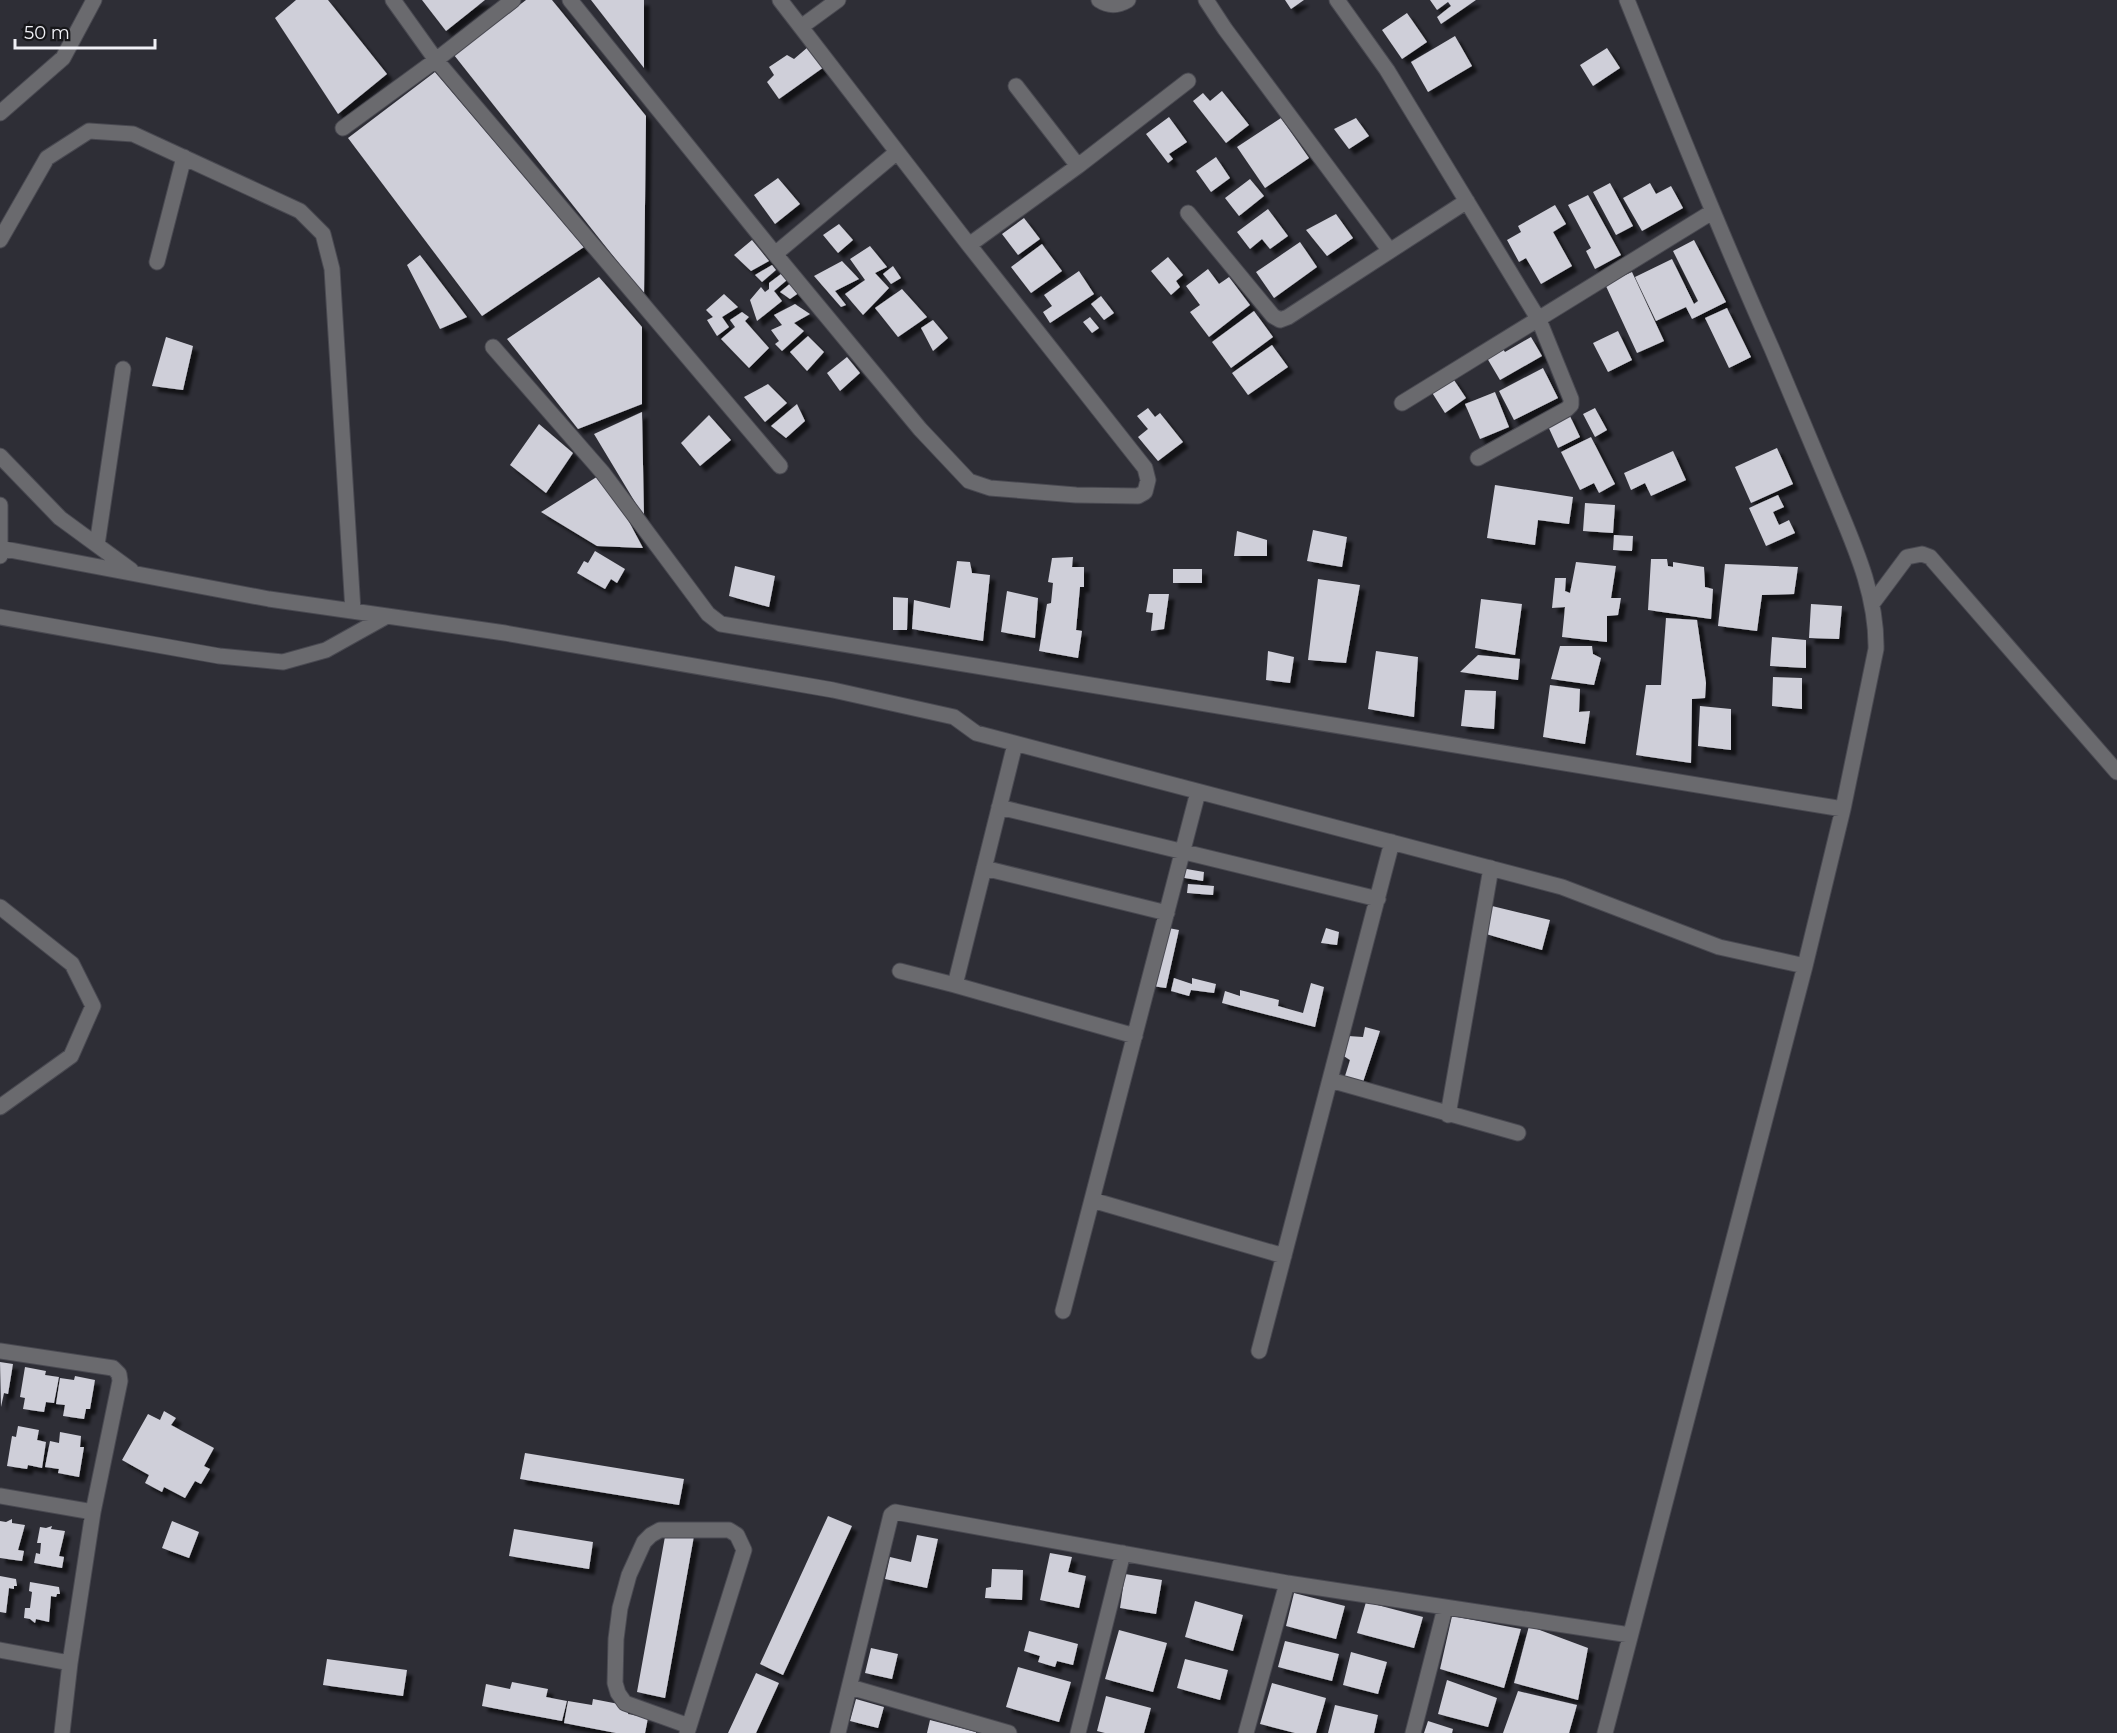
<svg xmlns="http://www.w3.org/2000/svg" width="2117" height="1733" font-family="Montserrat,sans-serif">
<style>
.building{fill:#cfcfd9;filter:url(#shadow)}
.lines{fill:none;stroke-linecap:round;stroke-linejoin:round}
.minor-casing{stroke:#494951;stroke-width:17}
.minor{stroke:#6a6a6e;stroke-width:15}
</style>
<defs>
<filter id="shadow"><feDropShadow dx="5.5" dy="5.5" stdDeviation="1.5" flood-color="#0009"/></filter>
</defs>
<rect width="100%" height="100%" fill="#2e2e36"/>
<path class="building" d="M 296,0 L 328,0 L 387,74 L 338,114 L 275,18 Z
M 422,0 L 485,0 L 446,31 Z
M 526,0 L 552,0 L 646,116 L 644,295 L 454,55 Z
M 591,0 L 644,0 L 644,68 Z
M 1285,0 L 1304,0 L 1291,9 Z
M 1430,0 L 1476,0 L 1441,24 L 1437,17 L 1451,6 L 1448,2 L 1437,10 Z
M 1407,13 L 1427,42 L 1402,59 L 1382,30 Z
M 1455,36 L 1472,66 L 1428,92 L 1411,62 Z
M 808,47 L 824,67 L 779,99 L 767,82 L 774,75 L 769,67 L 787,55 L 794,59 Z
M 1607,48 L 1620,68 L 1593,86 L 1580,65 Z
M 435,72 L 584,247 L 482,316 L 348,138 Z
M 1222,91 L 1249,125 L 1226,143 L 1193,101 L 1203,93 L 1210,101 Z
M 1169,117 L 1187,142 L 1169,154 L 1173,159 L 1168,163 L 1146,134 Z
M 1281,118 L 1309,158 L 1265,188 L 1237,147 Z
M 1356,118 L 1369,136 L 1349,149 L 1334,129 Z
M 1216,157 L 1230,178 L 1211,192 L 1196,171 Z
M 778,178 L 800,204 L 775,224 L 754,195 Z
M 1250,179 L 1264,196 L 1239,216 L 1225,198 Z
M 1610,183 L 1633,226 L 1616,235 L 1593,192 Z
M 1650,183 L 1656,194 L 1671,186 L 1683,208 L 1642,231 L 1623,198 Z
M 1588,195 L 1621,255 L 1595,269 L 1586,251 L 1591,248 L 1568,205 Z
M 1555,205 L 1566,224 L 1553,232 L 1572,266 L 1541,284 L 1526,258 L 1519,262 L 1507,240 L 1521,232 L 1518,226 Z
M 1268,209 L 1288,236 L 1270,249 L 1262,239 L 1250,249 L 1237,232 Z
M 1336,214 L 1353,238 L 1327,256 L 1306,230 Z
M 1024,218 L 1040,239 L 1018,255 L 1002,234 Z
M 839,224 L 853,240 L 838,253 L 823,235 Z
M 752,240 L 769,261 L 751,271 L 734,255 Z
M 1694,240 L 1726,302 L 1692,319 L 1686,307 L 1656,321 L 1635,277 L 1672,259 L 1694,304 L 1698,301 L 1673,251 Z
M 1300,242 L 1317,267 L 1274,298 L 1256,272 Z
M 1042,244 L 1062,271 L 1031,293 L 1011,267 Z
M 870,246 L 887,267 L 875,273 L 889,288 L 863,315 L 845,294 L 865,280 L 850,259 Z
M 420,255 L 467,317 L 440,329 L 407,265 Z
M 1168,257 L 1183,275 L 1176,281 L 1180,287 L 1171,295 L 1151,271 Z
M 842,261 L 859,279 L 835,291 L 846,305 L 841,307 L 814,276 Z
M 772,265 L 776,270 L 762,282 L 755,275 Z
M 893,266 L 901,278 L 891,284 L 883,274 Z
M 1208,269 L 1219,284 L 1229,277 L 1250,305 L 1209,337 L 1190,312 L 1200,305 L 1186,286 Z
M 1079,271 L 1094,294 L 1050,323 L 1043,312 L 1052,306 L 1044,295 Z
M 1632,272 L 1664,341 L 1637,353 L 1605,284 Z
M 781,274 L 787,280 L 774,291 L 782,301 L 757,321 L 750,300 L 761,287 L 765,292 L 769,289 L 769,283 Z
M 599,277 L 642,327 L 642,404 L 578,429 L 507,339 Z
M 792,282 L 800,292 L 790,299 L 780,292 Z
M 902,289 L 927,317 L 898,337 L 875,308 Z
M 724,294 L 738,307 L 722,317 L 729,327 L 717,336 L 707,320 L 713,317 L 706,310 Z
M 1101,296 L 1114,313 L 1104,320 L 1091,304 Z
M 795,304 L 810,314 L 794,323 L 804,331 L 782,351 L 775,344 L 779,341 L 771,330 L 782,325 L 774,315 Z
M 1727,308 L 1751,357 L 1729,368 L 1705,318 Z
M 1254,311 L 1273,337 L 1231,368 L 1212,342 Z
M 742,312 L 749,317 L 745,321 L 769,348 L 749,368 L 721,339 L 735,327 L 730,320 Z
M 1090,317 L 1099,328 L 1092,333 L 1083,322 Z
M 933,320 L 948,338 L 933,351 L 921,328 Z
M 1618,331 L 1632,360 L 1608,372 L 1593,343 Z
M 808,336 L 824,352 L 807,371 L 790,352 Z
M 166,337 L 193,346 L 183,390 L 152,386 Z
M 1531,337 L 1542,356 L 1500,380 L 1487,358 L 1503,349 L 1505,352 Z
M 1272,345 L 1288,367 L 1248,395 L 1232,373 Z
M 847,357 L 860,373 L 840,391 L 827,373 Z
M 1543,368 L 1558,398 L 1514,420 L 1499,391 Z
M 1452,377 L 1466,398 L 1445,413 L 1431,391 Z
M 768,384 L 787,403 L 765,422 L 744,397 Z
M 1495,392 L 1509,427 L 1480,439 L 1465,404 Z
M 797,404 L 805,421 L 786,438 L 771,426 Z
M 1148,408 L 1155,417 L 1160,413 L 1183,442 L 1158,461 L 1138,437 L 1148,429 L 1137,416 Z
M 1595,408 L 1607,430 L 1595,437 L 1583,414 Z
M 642,412 L 644,517 L 594,434 Z
M 1569,414 L 1580,437 L 1558,448 L 1547,424 Z
M 709,415 L 731,440 L 700,466 L 681,443 Z
M 539,424 L 573,453 L 546,493 L 510,465 Z
M 1591,437 L 1615,484 L 1599,493 L 1594,483 L 1580,490 L 1561,452 Z
M 1777,448 L 1793,484 L 1751,503 L 1735,467 Z
M 1673,451 L 1686,480 L 1651,496 L 1645,483 L 1631,490 L 1624,473 Z
M 603,473 L 643,548 L 597,546 L 541,512 Z
M 1495,485 L 1573,497 L 1569,524 L 1538,520 L 1535,545 L 1487,538 Z
M 1778,495 L 1784,507 L 1773,512 L 1779,525 L 1789,520 L 1795,533 L 1766,546 L 1749,508 Z
M 1585,503 L 1615,505 L 1613,533 L 1583,531 Z
M 1313,530 L 1347,537 L 1342,567 L 1307,561 Z
M 1237,531 L 1267,540 L 1267,556 L 1234,556 Z
M 1614,535 L 1633,536 L 1632,551 L 1613,550 Z
M 595,551 L 625,569 L 617,583 L 611,579 L 605,589 L 577,573 L 584,561 L 588,563 Z
M 1073,557 L 1072,567 L 1084,567 L 1084,587 L 1080,587 L 1076,630 L 1082,631 L 1078,658 L 1039,651 L 1047,604 L 1051,603 L 1053,583 L 1048,582 L 1052,558 Z
M 1651,559 L 1667,559 L 1668,566 L 1673,567 L 1673,562 L 1704,567 L 1705,587 L 1713,589 L 1711,619 L 1648,610 Z
M 957,561 L 970,562 L 972,573 L 990,575 L 983,641 L 912,629 L 914,600 L 950,608 Z
M 1576,562 L 1616,566 L 1611,598 L 1621,598 L 1618,615 L 1607,616 L 1607,642 L 1562,637 L 1565,607 L 1552,608 L 1555,578 L 1566,578 L 1565,591 L 1570,593 Z
M 1725,564 L 1798,567 L 1794,594 L 1762,595 L 1757,631 L 1718,626 Z
M 735,566 L 775,576 L 769,607 L 729,596 Z
M 1173,569 L 1202,569 L 1202,583 L 1173,583 Z
M 1318,579 L 1360,585 L 1346,663 L 1308,660 Z
M 1007,591 L 1038,598 L 1035,638 L 1001,632 Z
M 1149,594 L 1169,594 L 1164,629 L 1151,631 L 1153,613 L 1146,612 Z
M 893,597 L 908,598 L 907,630 L 893,630 Z
M 1481,599 L 1522,604 L 1515,655 L 1475,648 Z
M 1811,604 L 1842,606 L 1839,639 L 1809,638 Z
M 1666,618 L 1697,620 L 1706,683 L 1705,698 L 1692,699 L 1691,763 L 1636,755 L 1646,685 L 1661,685 Z
M 1772,637 L 1806,640 L 1806,668 L 1770,666 Z
M 1560,646 L 1592,646 L 1593,654 L 1601,658 L 1594,685 L 1551,679 Z
M 1268,651 L 1294,657 L 1290,683 L 1266,680 Z
M 1376,651 L 1418,657 L 1414,717 L 1368,709 Z
M 1478,655 L 1520,659 L 1518,680 L 1460,672 Z
M 1773,677 L 1802,678 L 1802,709 L 1772,706 Z
M 1550,685 L 1580,689 L 1579,712 L 1590,711 L 1585,744 L 1543,737 Z
M 1465,690 L 1496,691 L 1494,729 L 1461,726 Z
M 1700,706 L 1731,709 L 1731,750 L 1698,746 Z
M 1181,868 L 1204,872 L 1203,881 L 1179,877 Z
M 1188,884 L 1214,886 L 1213,895 L 1187,893 Z
M 1492,906 L 1550,920 L 1542,950 L 1486,934 Z
M 1163,927 L 1179,930 L 1166,988 L 1152,986 Z
M 1326,928 L 1339,932 L 1337,945 L 1321,943 Z
M 1174,978 L 1192,984 L 1192,978 L 1216,984 L 1214,993 L 1191,990 L 1189,996 L 1171,991 Z
M 1311,983 L 1324,987 L 1315,1027 L 1222,1003 L 1225,991 L 1240,996 L 1240,990 L 1279,1000 L 1278,1006 L 1303,1013 Z
M 1365,1027 L 1380,1031 L 1363,1082 L 1345,1076 L 1350,1060 L 1342,1055 L 1348,1036 L 1363,1037 Z
M 0,1362 L 13,1364 L 8,1394 L 4,1393 L 1,1407 Z
M 25,1367 L 46,1371 L 45,1375 L 59,1377 L 54,1403 L 46,1402 L 44,1412 L 23,1409 L 25,1398 L 20,1397 Z
M 75,1376 L 95,1380 L 90,1409 L 86,1409 L 84,1419 L 63,1416 L 65,1405 L 56,1404 L 60,1378 L 74,1380 Z
M 164,1411 L 176,1418 L 171,1425 L 214,1448 L 204,1466 L 210,1469 L 201,1484 L 195,1481 L 185,1498 L 164,1487 L 162,1492 L 145,1483 L 149,1475 L 122,1460 L 148,1414 L 160,1420 Z
M 18,1426 L 39,1430 L 37,1440 L 46,1442 L 42,1468 L 28,1465 L 27,1469 L 7,1466 L 12,1436 L 16,1437 Z
M 60,1432 L 81,1436 L 80,1447 L 84,1447 L 79,1477 L 58,1473 L 59,1469 L 45,1467 L 50,1441 L 59,1443 Z
M 525,1453 L 684,1479 L 679,1505 L 520,1479 Z
M 828,1516 L 852,1526 L 783,1675 L 760,1664 Z
M 12,1519 L 12,1523 L 25,1525 L 18,1550 L 24,1551 L 22,1561 L 0,1558 L 0,1521 L 6,1522 Z
M 172,1521 L 199,1532 L 189,1558 L 162,1548 Z
M 52,1526 L 51,1529 L 65,1531 L 59,1556 L 64,1557 L 62,1568 L 34,1563 L 36,1553 L 40,1554 L 41,1543 L 37,1543 L 40,1527 L 46,1528 Z
M 514,1529 L 593,1542 L 589,1569 L 509,1556 Z
M 666,1531 L 694,1536 L 665,1698 L 637,1692 Z
M 917,1535 L 938,1539 L 927,1588 L 885,1579 L 890,1557 L 911,1562 Z
M 1050,1553 L 1072,1557 L 1068,1572 L 1086,1576 L 1079,1608 L 1040,1600 Z
M 992,1569 L 1023,1570 L 1022,1600 L 985,1598 L 986,1588 L 991,1587 Z
M 1125,1574 L 1162,1580 L 1156,1614 L 1120,1608 Z
M 0,1576 L 16,1579 L 17,1586 L 14,1586 L 14,1589 L 9,1588 L 6,1613 L 0,1612 Z
M 30,1582 L 59,1587 L 60,1594 L 57,1594 L 56,1597 L 51,1596 L 49,1622 L 36,1619 L 35,1623 L 30,1619 L 24,1618 L 25,1608 L 30,1608 L 32,1592 L 29,1591 Z
M 1294,1593 L 1345,1606 L 1336,1639 L 1286,1626 Z
M 1195,1601 L 1243,1615 L 1233,1651 L 1185,1637 Z
M 1366,1602 L 1423,1617 L 1414,1648 L 1357,1633 Z
M 1452,1616 L 1521,1629 L 1504,1688 L 1440,1669 Z
M 1529,1626 L 1588,1648 L 1578,1700 L 1514,1683 Z
M 1119,1630 L 1167,1643 L 1153,1692 L 1105,1679 Z
M 1029,1631 L 1078,1644 L 1073,1665 L 1057,1661 L 1055,1667 L 1038,1662 L 1040,1656 L 1024,1651 Z
M 1285,1641 L 1339,1654 L 1332,1681 L 1278,1667 Z
M 871,1648 L 898,1654 L 892,1679 L 865,1673 Z
M 1351,1652 L 1387,1662 L 1378,1694 L 1343,1685 Z
M 327,1659 L 407,1670 L 403,1696 L 323,1685 Z
M 1185,1659 L 1228,1670 L 1220,1700 L 1177,1688 Z
M 1018,1667 L 1071,1682 L 1059,1722 L 1006,1707 Z
M 756,1673 L 779,1683 L 756,1733 L 728,1733 Z
M 1447,1680 L 1497,1698 L 1488,1727 L 1438,1714 Z
M 512,1682 L 548,1689 L 546,1697 L 567,1701 L 562,1721 L 482,1706 L 486,1684 L 510,1689 Z
M 1272,1683 L 1326,1698 L 1316,1733 L 1295,1733 L 1260,1724 Z
M 1518,1691 L 1577,1705 L 1569,1733 L 1503,1733 Z
M 1106,1696 L 1151,1708 L 1144,1733 L 1105,1733 L 1097,1731 Z
M 593,1699 L 629,1706 L 628,1714 L 648,1718 L 645,1733 L 616,1733 L 564,1723 L 568,1701 L 592,1705 Z
M 856,1699 L 884,1707 L 878,1728 L 850,1721 Z
M 1335,1705 L 1378,1715 L 1374,1733 L 1328,1733 Z
M 930,1720 L 976,1732 L 976,1733 L 927,1733 Z
M 1428,1721 L 1453,1729 L 1452,1733 L 1424,1733 Z"/>
<g class="lines">
<g class="minor-casing">
<path id="minor" d="M 393,0 L 436,60 L 780,466
M 570,0 L 775,254 L 920,429 L 969,481 L 990,488 L 1076,495 L 1138,496 L 1145,492 L 1148,480 L 1145,468 L 969,245 L 780,0
M 1099,0 C 1108,6 1118,6 1128,0
M 1206,0 L 1225,29 L 1390,251
M 1337,0 L 1387,70 L 1539,320 L 1571,399 L 1571,405 L 1567,409 L 1478,458
M 801,27 L 838,0
M 1016,86 L 1078,166
M 0,113 L 63,58 L 94,0
M 343,128 L 436,60 L 513,0
M 1188,213 L 1273,316 L 1280,320 L 1288,317 L 1467,201
M 0,240 L 47,158 L 89,131 L 133,134 L 300,211 L 323,234 L 332,269 L 353,611
M 969,245 L 1078,166 L 1188,81
M 775,254 L 897,152
M 157,262 L 184,157
M 493,347 L 603,473 L 708,614 L 721,624 L 1843,809
M 1402,403 L 1712,212
M 0,456 L 60,518 L 131,570
M 0,505 L 0,556
M 97,545 L 123,369
M 0,548 L 269,599 L 505,633 L 833,690 L 954,717 L 976,733 L 1562,887 L 1719,947 L 1805,966
M 1872,604 L 1907,557 L 1922,554 L 1930,557 L 2117,772
M 0,617 L 219,656 L 283,662 L 326,650 L 387,616
M 999,807 L 1378,899
M 984,868 L 1167,913
M 0,907 L 72,964 L 93,1006 L 71,1056 L 0,1107
M 900,971 L 955,985 L 1015,744
M 955,985 L 1135,1036
M 1330,1080 L 1518,1133
M 1448,1115 L 1491,868
M 1092,1200 L 1284,1256
M 1063,1311 L 1198,792
M 0,1351 L 113,1368 L 119,1374 L 120,1381 L 93,1512 L 70,1663 L 62,1733
M 1259,1351 L 1392,842
M 0,1496 L 93,1512
M 0,1650 L 70,1663
M 850,1687 L 1009,1733
M 687,1733 L 744,1550 L 737,1535 L 729,1530 L 660,1530 L 651,1535 L 644,1542 L 629,1575 L 620,1608 L 616,1639 L 615,1683 L 618,1693 L 625,1703 L 689,1726
M 838,1733 L 891,1515 L 895,1512 L 1287,1583 L 1630,1635
M 1078,1733 L 1123,1553
M 1246,1733 L 1287,1583
M 1413,1733 L 1445,1608
M 1605,1733 L 1805,966 L 1843,809 L 1876,649 C 1877,593 1853,543 1832,492 C 1812,444 1792,397 1772,349 C 1721,234 1674,117 1627,0"/>
</g>
<use href="#minor" class="minor"/>
</g>
<path d="M15 39v9h140v-9" fill="none" stroke="#f0f0f6" stroke-width="3"/>
<text x="24" y="39" font-size="18" fill="#f0f0f6" stroke="#17171a" stroke-width="4.5" paint-order="stroke">50 m</text>
</svg>
